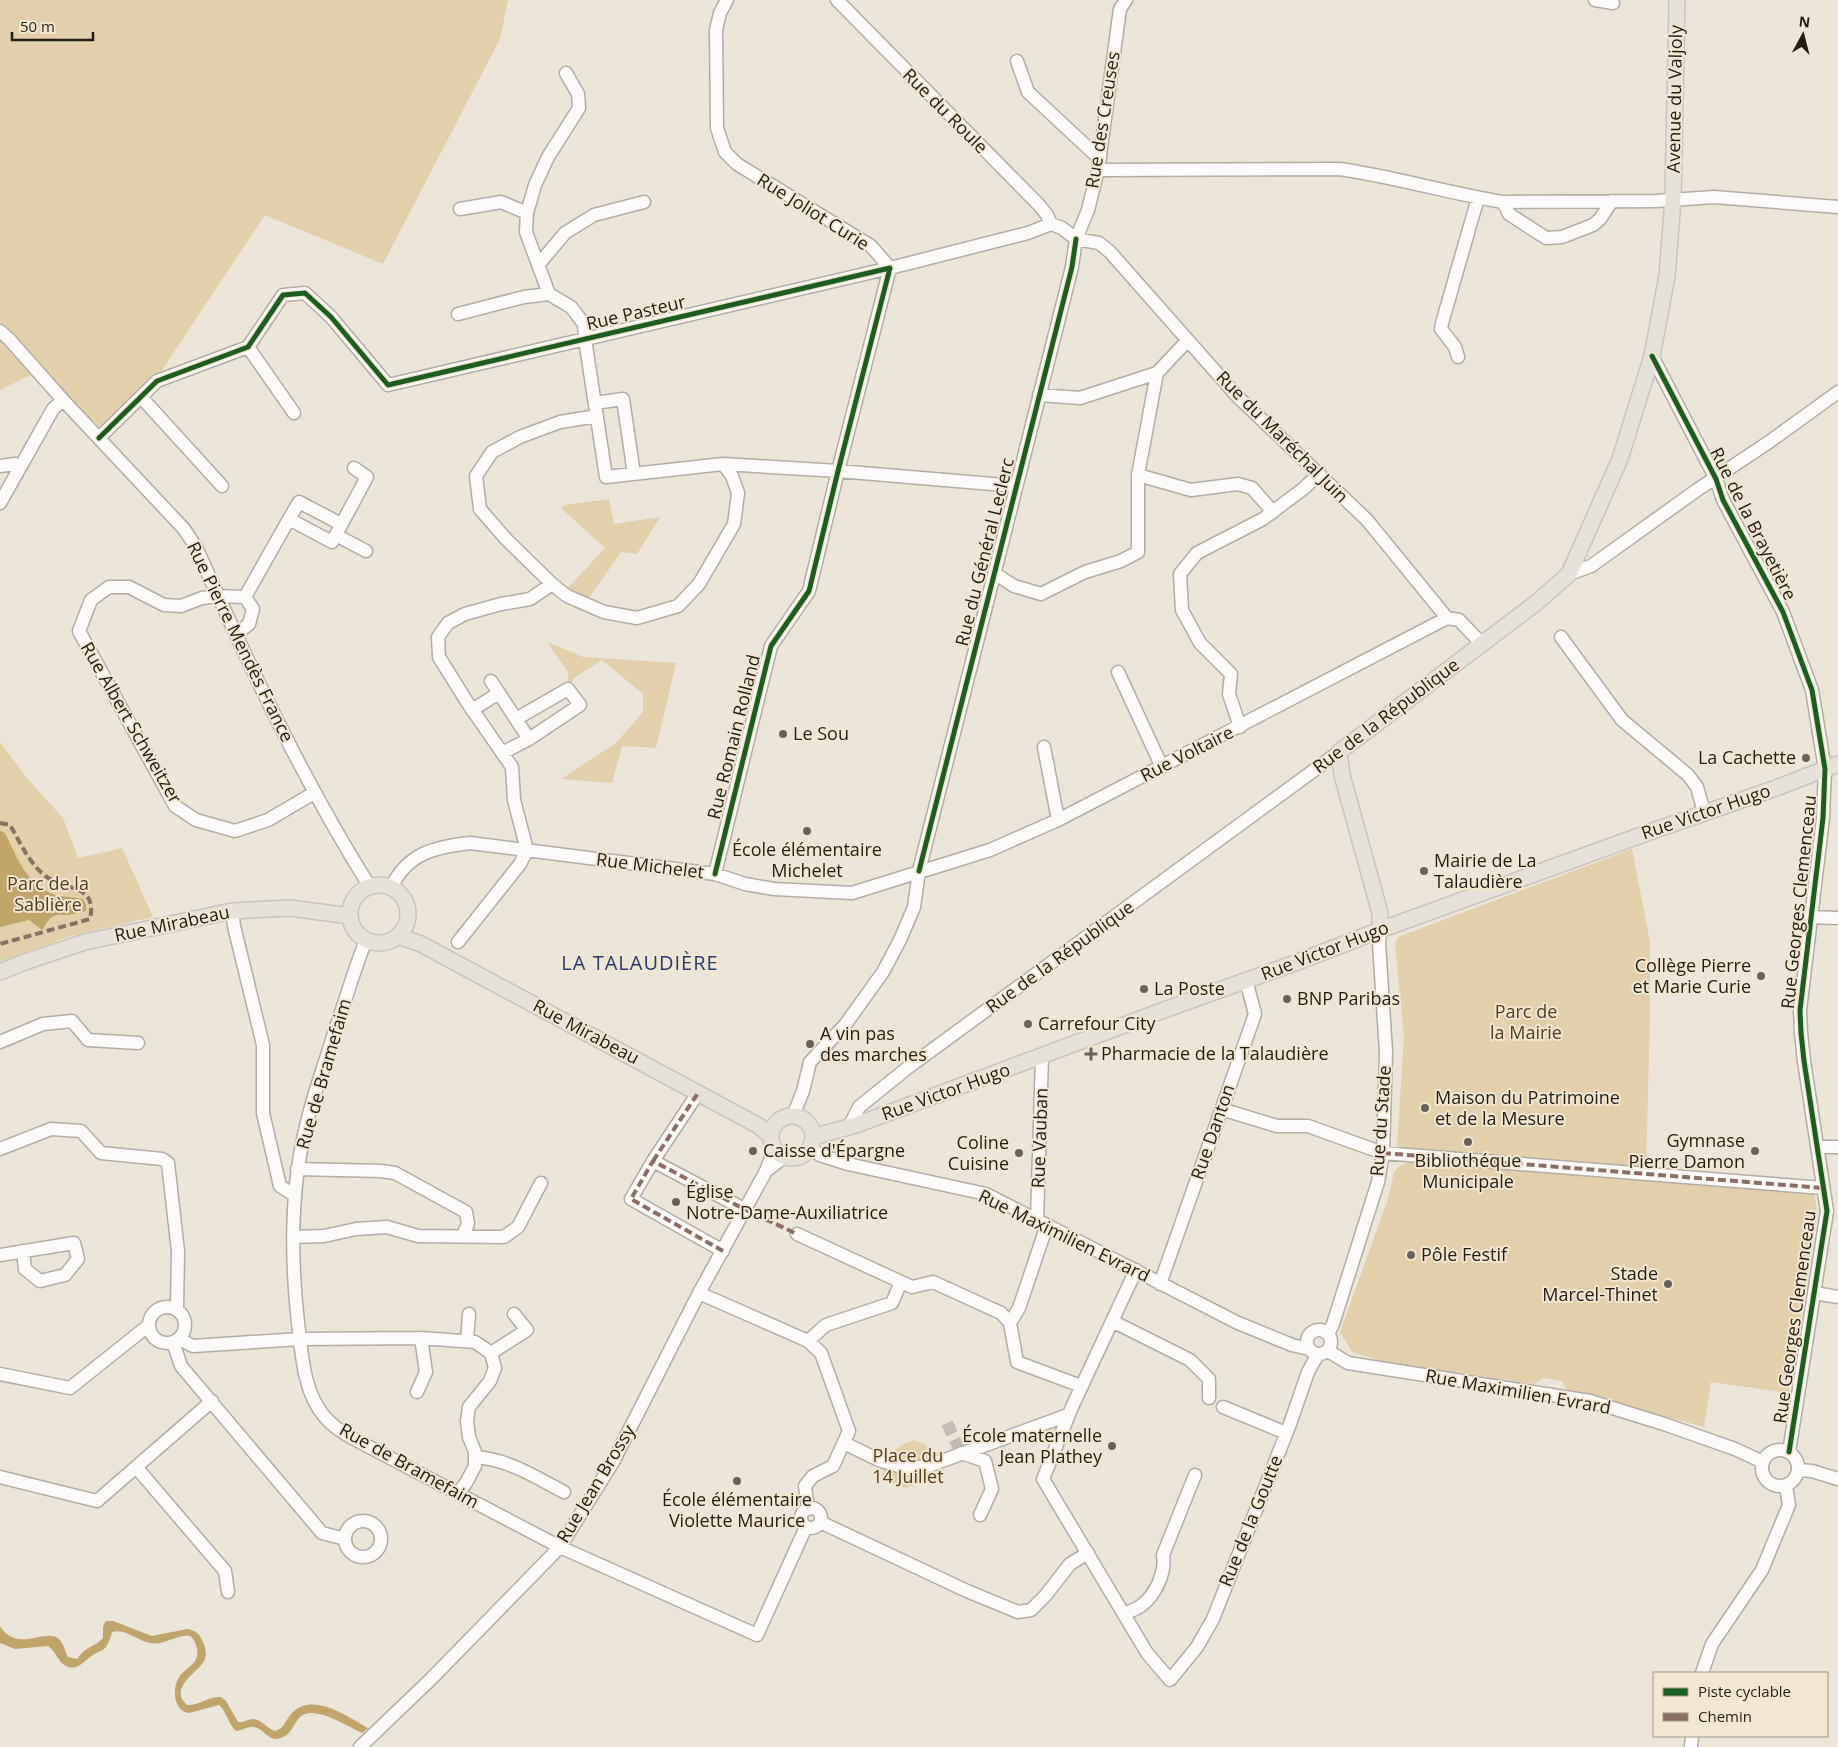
<svg xmlns="http://www.w3.org/2000/svg" width="1838" height="1747" font-family="'Open Sans',sans-serif">
<style>
.green{fill:#e3cfaa}
.water{fill:#c1a46a}
.lines{fill:none;stroke-linecap:round;stroke-linejoin:round}
.minor-tunnel{stroke:#c3bdb3;stroke-width:12;stroke-dasharray:12 6;stroke-linecap:butt}
.minor-casing{stroke:#b1aca4;stroke-width:15}
.major-casing{stroke:#c7c4be;stroke-width:18}
.minor{stroke:#fcfbf9;stroke-width:12}
.major{stroke:#e6e2d9;stroke-width:15}
.quiet{stroke:#8d6e63;stroke-width:4;stroke-dasharray:8 4;stroke-linecap:butt}
.cycleway-casing{stroke:#f3e7d2;stroke-width:8}
.cycleway{stroke:#1b5e20;stroke-width:5}
.poi-dot{fill:#68635a;stroke:#f3e7d2;stroke-width:2}
.labels{text-anchor:middle;stroke-width:4;stroke-linejoin:round;paint-order:stroke}
.street-label{font-size:18px;fill:#211d15;stroke:#f3e7d2}
.poi-label{font-size:18px;fill:#211d15;stroke:#f3e7d2;text-anchor:start}
.park-label{font-size:18px;fill:#4f3d1c;stroke:#f3e7d2}
.quarter-label{font-size:20px;letter-spacing:1px;fill:#203c73;stroke:#f3e7d2}
</style>
<rect width="100%" height="100%" fill="#ebe5da"/>
<path class="green" d="M 0,0 L 508,0 L 500,39 L 383,264 L 265,215 L 162,370 L 101,427 L 33,374 L 0,390 Z
M 609,499 L 614,524 L 660,517 L 637,554 L 621,552 L 589,598 L 568,588 L 605,548 L 561,508 L 565,505 Z
M 547,642 L 583,657 L 676,663 L 656,748 L 622,746 L 612,783 L 561,779 L 616,743 L 643,712 L 643,694 L 602,660 L 574,678 L 568,689 L 568,672 Z
M 0,742 L 26,777 L 63,818 L 78,858 L 122,848 L 153,917 L 71,936 L 0,962 Z
M 1632,849 L 1650,942 L 1650,1017 L 1646,1168 L 1441,1154 L 1397,1146 L 1404,1037 L 1395,944 L 1398,937 Z
M 1411,1161 L 1814,1191 L 1817,1213 L 1789,1393 L 1711,1382 L 1704,1427 L 1568,1391 L 1562,1381 L 1543,1378 L 1535,1384 L 1382,1361 L 1352,1352 L 1340,1332 L 1388,1199 L 1394,1172 L 1400,1166 Z
M 913,1440 L 925,1444 L 937,1466 L 929,1471 L 920,1483 L 905,1488 L 888,1482 L 882,1474 C 890,1455 893,1448 913,1440 Z"/>
<path class="water" d="M 0,831 L 5,833 C 18,859 26,884 55,895 C 64,897 74,897 83,899 L 86,905 L 86,911 C 81,912 75,914 70,915 C 54,915 52,913 43,929 L 41,929 L 29,920 L 0,927 Z
M 106,1621 L 113,1621 L 152,1636 L 187,1629 C 194,1630 199,1633 202,1640 C 205,1645 207,1654 205,1659 C 201,1671 167,1687 187,1705 C 199,1706 208,1696 221,1697 L 226,1701 L 238,1722 C 244,1723 247,1719 254,1719 C 262,1720 268,1729 275,1731 C 285,1729 286,1718 293,1712 C 314,1692 348,1717 368,1728 L 362,1733 C 347,1726 312,1703 299,1718 C 293,1725 291,1735 281,1738 C 269,1743 265,1729 254,1727 C 248,1726 242,1731 236,1731 C 228,1724 227,1712 219,1705 L 189,1713 C 173,1711 172,1688 179,1677 C 186,1667 200,1664 197,1649 C 196,1644 194,1639 190,1636 C 177,1634 164,1646 150,1643 C 138,1641 125,1628 112,1632 C 111,1637 109,1642 106,1647 C 103,1651 97,1652 93,1655 C 84,1660 78,1672 66,1666 C 58,1662 56,1651 48,1646 L 15,1649 L 0,1643 L 0,1626 C 17,1654 46,1627 59,1639 C 64,1644 65,1652 68,1657 L 77,1659 C 87,1645 94,1648 103,1638 L 103,1626 Z"/>
<g class="lines">
<path class="minor-tunnel" d="M 947,1423 L 961,1453"/>
<g class="minor-casing">
<path id="minor" d="M 727,0 L 720,13 L 716,30 L 717,128 L 725,152 L 737,164 L 871,246 L 890,268 L 1028,233 L 1051,224
M 837,0 L 1039,205 L 1047,215 L 1051,224
M 1595,0 L 1613,3
M 1017,61 L 1028,92 L 1100,159
M 566,73 L 578,94 L 579,108 L 548,157 L 535,185 L 527,213 L 526,232 L 549,294 L 571,307 L 584,324 L 585,339 L 606,477 L 723,464 L 838,471 L 1016,486
M 1098,170 L 1340,169 C 1395,177 1448,193 1503,202 L 1656,201 L 1714,197 L 1838,207
M 1503,202 L 1509,214 L 1546,238 L 1562,237 L 1593,225 L 1600,219 L 1612,201
M 460,209 L 501,202 L 527,213
M 1051,224 L 1062,228 L 1076,239
M 1076,239 L 1099,243 L 1110,252 L 1238,397 L 1367,520 L 1447,618 L 1459,620 L 1482,644
M 539,264 L 565,233 L 594,215 L 644,202
M 458,314 L 524,297 L 549,294
M 0,331 L 9,339 L 63,400 L 184,529 L 196,547 C 248,663 302,779 370,887
M 248,347 L 294,413
M 1652,356 L 1716,479 L 1723,500 L 1783,612 L 1812,690 L 1825,769 L 1823,818 L 1800,1010 L 1801,1033 L 1804,1061 L 1827,1211 L 1789,1452
M 1458,357 L 1455,347 L 1441,329 L 1442,323 L 1478,198
M 1039,395 L 1080,398 L 1157,373 L 1188,340
M 141,397 L 222,486
M 595,403 L 623,399 L 634,474
M 597,416 L 560,422 L 520,437 L 492,452 L 476,476 L 480,509 L 506,539 L 552,584 L 567,596 L 604,612 L 637,618 L 678,606 L 699,584 L 734,524 L 738,493 L 732,476 L 723,464
M 99,438 L 157,381 L 248,347 L 283,295 L 305,293 L 331,317 L 388,385 L 890,268 L 838,471 L 809,591 L 771,646 L 715,874
M 0,466 L 15,464 L 20,467
M 1138,475 L 1191,490 L 1238,484 L 1252,488 L 1273,512
M 0,503 L 53,409 L 63,400
M 289,519 L 299,502 L 341,524
M 336,535 L 366,551
M 994,573 L 1014,586 L 1041,594 L 1085,572 L 1121,561 L 1138,552 L 1138,475 L 1157,373
M 1569,574 L 1591,566 L 1697,490 L 1769,442 L 1838,392
M 245,597 L 289,519 L 332,542 L 367,477 L 354,468
M 236,634 L 249,624 L 253,609 L 245,597 L 218,596 L 202,598 L 181,606 L 164,605 L 129,587 L 109,587 L 91,600 L 79,631 L 175,806 L 196,820 L 235,831 L 268,820 L 314,793
M 1561,637 L 1622,720 L 1688,775 L 1697,787 L 1704,812
M 1118,672 L 1162,767
M 491,681 L 529,739 L 580,705 L 568,689 L 516,719
M 472,710 L 499,693
M 1240,727 L 1229,694 L 1231,674 L 1200,643 L 1182,610 L 1180,574 L 1197,553 L 1263,519 L 1303,489 L 1318,475
M 1044,747 L 1058,820
M 502,753 L 529,739
M 527,850 L 514,800 L 512,767 L 467,702 L 439,657 L 438,637 L 448,623 L 465,614 L 501,604 L 530,599 L 552,584
M 391,888 C 407,853 435,847 470,843 L 715,874 L 745,884 L 774,889 L 852,893 L 990,850 L 1058,820 L 1447,618
M 232,911 L 234,926 L 263,1045 L 263,1113 L 280,1186 L 294,1195
M 1810,917 L 1838,918
M 366,940 C 354,970 345,1002 334,1033 C 324,1067 311,1100 304,1135 C 290,1197 291,1260 298,1323 C 302,1354 303,1391 324,1416 C 332,1426 343,1433 354,1439 L 560,1547 L 757,1635 L 806,1527
M 458,942 L 520,864 L 527,850
M 0,1042 L 43,1024 L 72,1021 L 88,1040 L 138,1043
M 1221,1109 L 1277,1126 L 1308,1126 L 1383,1153 L 1823,1188
M 793,1116 L 803,1091 L 810,1062 L 845,1025 L 883,972 L 900,940 L 914,907 L 919,871 L 1072,267 L 1076,239 L 1088,210 L 1098,170 L 1120,9 L 1126,0
M 849,1127 L 859,1107 L 906,1069 L 1339,752
M 1817,1147 L 1838,1147
M 810,1148 L 820,1155 L 848,1164 L 986,1194 L 1238,1323 L 1292,1345 L 1309,1349
M 0,1149 L 51,1129 L 81,1131 L 101,1153 L 162,1159 L 168,1163 L 178,1251 L 177,1309
M 653,1161 L 698,1093
M 297,1169 L 381,1171 L 395,1173 L 466,1212 L 468,1224 L 463,1235
M 766,1171 L 784,1157
M 1037,1220 L 1042,1056
M 1047,1225 L 1019,1308 L 1010,1323 L 1017,1362 L 1081,1386
M 797,1234 L 912,1287 L 933,1282 L 1001,1313 L 1010,1323
M 293,1237 L 324,1236 L 356,1229 L 387,1227 L 418,1236 L 504,1237 L 518,1227 L 541,1183
M 723,1251 L 631,1199 L 653,1161 L 746,1210
M 0,1255 L 74,1243 L 78,1259 L 65,1275 L 40,1281 L 25,1269 L 23,1251
M 1136,1270 L 1072,1407 L 1043,1479 L 1147,1653 L 1170,1680 L 1197,1647 L 1213,1619 L 1290,1424 L 1308,1372 L 1318,1354
M 1160,1284 L 1255,1014 L 1246,980
M 699,1293 L 808,1341 L 821,1353 L 849,1431 L 833,1466 L 813,1476 L 805,1486 L 808,1509
M 1815,1293 L 1838,1297
M149 1325a18 18 0 1 1 36 0a18 18 0 1 1-36 0Z
M 1112,1321 L 1190,1360 L 1209,1379 L 1209,1398
M1307 1342a12 12 0 1 1 24 0a12 12 0 1 1-24 0Z
M 1328,1334 L 1333,1324 L 1378,1182 L 1383,1153 L 1386,1052 L 1379,943 L 1380,930
M 179,1339 L 193,1346 L 300,1339 L 421,1338 L 475,1342 L 491,1353 L 495,1368 L 490,1381 L 469,1407 L 467,1421 L 469,1437 L 475,1452 L 475,1466 L 466,1483 L 458,1493
M 467,1341 L 469,1314
M 808,1341 L 826,1325 L 892,1303 L 901,1282
M 173,1342 L 181,1366 L 322,1533 L 345,1539
M 1328,1351 L 1348,1363 L 1590,1401 L 1664,1424 L 1735,1449 L 1763,1462
M 491,1353 L 527,1330 L 514,1314
M 0,1374 L 70,1388 L 149,1325
M 417,1392 L 426,1372 L 421,1338
M 1223,1407 L 1286,1433
M 844,1443 L 881,1461 L 909,1469 L 931,1465 L 1068,1415
M1762 1468a18 18 0 1 1 36 0a18 18 0 1 1-36 0Z
M 961,1453 L 985,1461 L 992,1489 L 980,1515
M 475,1457 C 508,1459 535,1477 564,1492
M 136,1467 L 225,1571 L 228,1592
M 1799,1470 L 1812,1471 L 1838,1479
M 0,1477 L 97,1501 L 212,1401
M801 1518a10 10 0 1 1 20 0a10 10 0 1 1-20 0Z
M345 1539a18 18 0 1 1 36 0a18 18 0 1 1-36 0Z
M 820,1522 L 967,1591 L 1018,1612 L 1031,1610 L 1045,1596 L 1070,1564 L 1088,1553
M 1124,1614 C 1130,1611 1137,1609 1142,1605 C 1156,1594 1166,1572 1163,1555 L 1195,1475
M 1702,1673 L 1712,1644 L 1762,1570 L 1789,1505 L 1786,1486
M 360,1747 L 431,1679 L 560,1547 L 613,1462 L 699,1293 L 766,1171 L 774,1149
M 1691,1747 L 1692,1736"/>
</g>
<g class="major-casing">
<path id="major" d="M350 914a29 29 0 1 1 58 0a29 29 0 1 1-58 0Z
M 1380,930 L 1380,913 L 1342,775 L 1339,752 L 1536,603 L 1569,574 L 1620,459 L 1652,356 L 1667,276 L 1673,199 L 1677,0
M 398,936 L 421,944 L 759,1126 L 771,1136
M 0,972 L 25,962 L 85,942 L 232,911 L 290,908 L 350,916
M771 1137a21 21 0 1 1 42 0a21 21 0 1 1-42 0Z
M 813,1137 L 856,1125 L 1175,1006 L 1295,963 L 1380,930 L 1658,829 L 1776,788 L 1838,764"/>
</g>
<use href="#minor" class="minor"/>
<use href="#major" class="major"/>
<path class="quiet" d="M 0,823 L 10,825 C 20,842 28,861 43,874 C 63,892 98,882 90,919 L 0,944
M 1383,1153 L 1823,1188
M 653,1161 L 698,1093
M 723,1251 L 631,1199 L 653,1161 L 746,1210 L 797,1234"/>
<g class="cycleway-casing">
<path id="cycleway" d="M 1652,356 L 1716,479 L 1723,500 L 1783,612 L 1812,690 L 1825,769 L 1823,818 L 1800,1010 L 1801,1033 L 1804,1061 L 1827,1211 L 1789,1452
M 99,438 L 157,381 L 248,347 L 283,295 L 305,293 L 331,317 L 388,385 L 890,268 L 838,471 L 809,591 L 771,646 L 715,874
M 919,871 L 1072,267 L 1076,239"/>
</g>
<use href="#cycleway" class="cycleway"/>
</g>
<g class="poi-dot">
<circle cx="783" cy="734" r="5"/>
<circle cx="1806" cy="758" r="5"/>
<circle cx="807" cy="831" r="5"/>
<circle cx="1424" cy="871" r="5"/>
<circle cx="1761" cy="976" r="5"/>
<circle cx="1144" cy="989" r="5"/>
<circle cx="1287" cy="999" r="5"/>
<circle cx="1028" cy="1024" r="5"/>
<circle cx="810" cy="1044" r="5"/>
<path d="M1088.5 1046.5h5v5h5v5h-5v5h-5v-5h-5v-5h5z"/>
<circle cx="1425" cy="1108" r="5"/>
<circle cx="1468" cy="1142" r="5"/>
<circle cx="753" cy="1151" r="5"/>
<circle cx="1755" cy="1151" r="5"/>
<circle cx="1019" cy="1153" r="5"/>
<circle cx="676" cy="1202" r="5"/>
<circle cx="1411" cy="1255" r="5"/>
<circle cx="1668" cy="1284" r="5"/>
<circle cx="1112" cy="1446" r="5"/>
<circle cx="737" cy="1481" r="5"/>
</g>
<g class="labels">
<g class="street-label">
<text transform="translate(1675 99) rotate(-89)" y="6">Avenue du Valjoly</text>
<text transform="translate(945 111) rotate(45)" y="6">Rue du Roule</text>
<text transform="translate(1103 120) rotate(-81)" y="6">Rue des Creuses</text>
<text transform="translate(813 212) rotate(32)" y="6">Rue Joliot Curie</text>
<text transform="translate(636 313) rotate(-13)" y="6">Rue Pasteur</text>
<text transform="translate(1282 437) rotate(45)" y="6">Rue du Maréchal Juin</text>
<text transform="translate(1753 524) rotate(63)" y="6">Rue de la Brayetière</text>
<text transform="translate(985 552) rotate(-76)" y="6">Rue du Général Leclerc</text>
<text transform="translate(240 642) rotate(64)" y="6">Rue Pierre Mendès France</text>
<text transform="translate(1386 716) rotate(-37)" y="6">Rue de la République</text>
<text transform="translate(131 723) rotate(60)" y="6">Rue Albert Schweitzer</text>
<text transform="translate(734 737) rotate(-76)" y="6">Rue Romain Rolland</text>
<text transform="translate(1187 754) rotate(-27)" y="6">Rue Voltaire</text>
<text transform="translate(1706 812) rotate(-19)" y="6">Rue Victor Hugo</text>
<text transform="translate(650 866) rotate(7)" y="6">Rue Michelet</text>
<text transform="translate(1799 902) rotate(-84)" y="6">Rue Georges Clemenceau</text>
<text transform="translate(172 924) rotate(-12)" y="6">Rue Mirabeau</text>
<text transform="translate(1325 951) rotate(-21)" y="6">Rue Victor Hugo</text>
<text transform="translate(1060 957) rotate(-36)" y="6">Rue de la République</text>
<text transform="translate(586 1032) rotate(28)" y="6">Rue Mirabeau</text>
<text transform="translate(324 1074) rotate(-74)" y="6">Rue de Bramefaim</text>
<text transform="translate(946 1092) rotate(-20)" y="6">Rue Victor Hugo</text>
<text transform="translate(1381 1121) rotate(-86)" y="6">Rue du Stade</text>
<text transform="translate(1213 1132) rotate(-71)" y="6">Rue Danton</text>
<text transform="translate(1040 1138) rotate(-88)" y="6">Rue Vauban</text>
<text transform="translate(1064 1236) rotate(26)" y="6">Rue Maximilien Evrard</text>
<text transform="translate(1795 1317) rotate(-82)" y="6">Rue Georges Clemenceau</text>
<text transform="translate(1518 1392) rotate(10)" y="6">Rue Maximilien Evrard</text>
<text transform="translate(409 1466) rotate(29)" y="6">Rue de Bramefaim</text>
<text transform="translate(596 1484) rotate(-59)" y="6">Rue Jean Brossy</text>
<text transform="translate(1251 1521) rotate(-68)" y="6">Rue de la Goutte</text>
</g>
<g class="poi-label">
<text x="793" y="740">Le Sou</text>
<text x="1796" y="764" text-anchor="end">La Cachette</text>
<text x="807" y="856" text-anchor="middle">École élémentaire<tspan x="807" dy="21">Michelet</tspan></text>
<text x="1434" y="867">Mairie de La<tspan x="1434" dy="21">Talaudière</tspan></text>
<text x="1751" y="972" text-anchor="end">Collège Pierre<tspan x="1751" dy="21">et Marie Curie</tspan></text>
<text x="1154" y="995">La Poste</text>
<text x="1297" y="1005">BNP Paribas</text>
<text x="1038" y="1030">Carrefour City</text>
<text x="820" y="1040">A vin pas<tspan x="820" dy="21">des marches</tspan></text>
<text x="1101" y="1060">Pharmacie de la Talaudière</text>
<text x="1435" y="1104">Maison du Patrimoine<tspan x="1435" dy="21">et de la Mesure</tspan></text>
<text x="1745" y="1147" text-anchor="end">Gymnase<tspan x="1745" dy="21">Pierre Damon</tspan></text>
<text x="1009" y="1149" text-anchor="end">Coline<tspan x="1009" dy="21">Cuisine</tspan></text>
<text x="763" y="1157">Caisse d'Épargne</text>
<text x="1468" y="1167" text-anchor="middle">Bibliothéque<tspan x="1468" dy="21">Municipale</tspan></text>
<text x="686" y="1198">Église<tspan x="686" dy="21">Notre-Dame-Auxiliatrice</tspan></text>
<text x="1421" y="1261">Pôle Festif</text>
<text x="1658" y="1280" text-anchor="end">Stade<tspan x="1658" dy="21">Marcel-Thinet</tspan></text>
<text x="1102" y="1442" text-anchor="end">École maternelle<tspan x="1102" dy="21">Jean Plathey</tspan></text>
<text x="737" y="1506" text-anchor="middle">École élémentaire<tspan x="737" dy="21">Violette Maurice</tspan></text>
</g>
<g class="park-label">
<text x="48" y="890">Parc de la<tspan x="48" dy="21">Sablière</tspan></text>
<text x="1526" y="1018">Parc de<tspan x="1526" dy="21">la Mairie</tspan></text>
<text x="908" y="1462">Place du<tspan x="908" dy="21">14 Juillet</tspan></text>
</g>
<g class="quarter-label">
<text x="640" y="970">LA TALAUDIÈRE</text>
</g>
</g>
<rect x="1653" y="1672" width="175" height="65" fill="#f3e7d2" stroke="#9f9686"/>
<rect x="1663" y="1688" width="25" height="8" fill="#1b5e20" stroke="#9f9686"/>
<text x="1698" y="1697" font-size="15" fill="#211d15">Piste cyclable</text>
<rect x="1663" y="1713" width="25" height="8" fill="#8d6e63" stroke="#9f9686"/>
<text x="1698" y="1722" font-size="15" fill="#211d15">Chemin</text>
<g transform="translate(1803 35) rotate(7)" stroke="#f3e7d2" stroke-width="4" paint-order="stroke">
<path d="M0-4L9 19L0 12L-9 19Z" fill="#211d15"/>
<text y="-8" font-size="14" font-weight="bold" text-anchor="middle" fill="#211d15">N</text>
</g>
<path d="M12 32v8h81v-8" fill="none" stroke="#211d15" stroke-width="2.5"/>
<text x="20" y="32" font-size="15" fill="#211d15" stroke="#f3e7d2" stroke-width="4" paint-order="stroke">50 m</text>
</svg>
